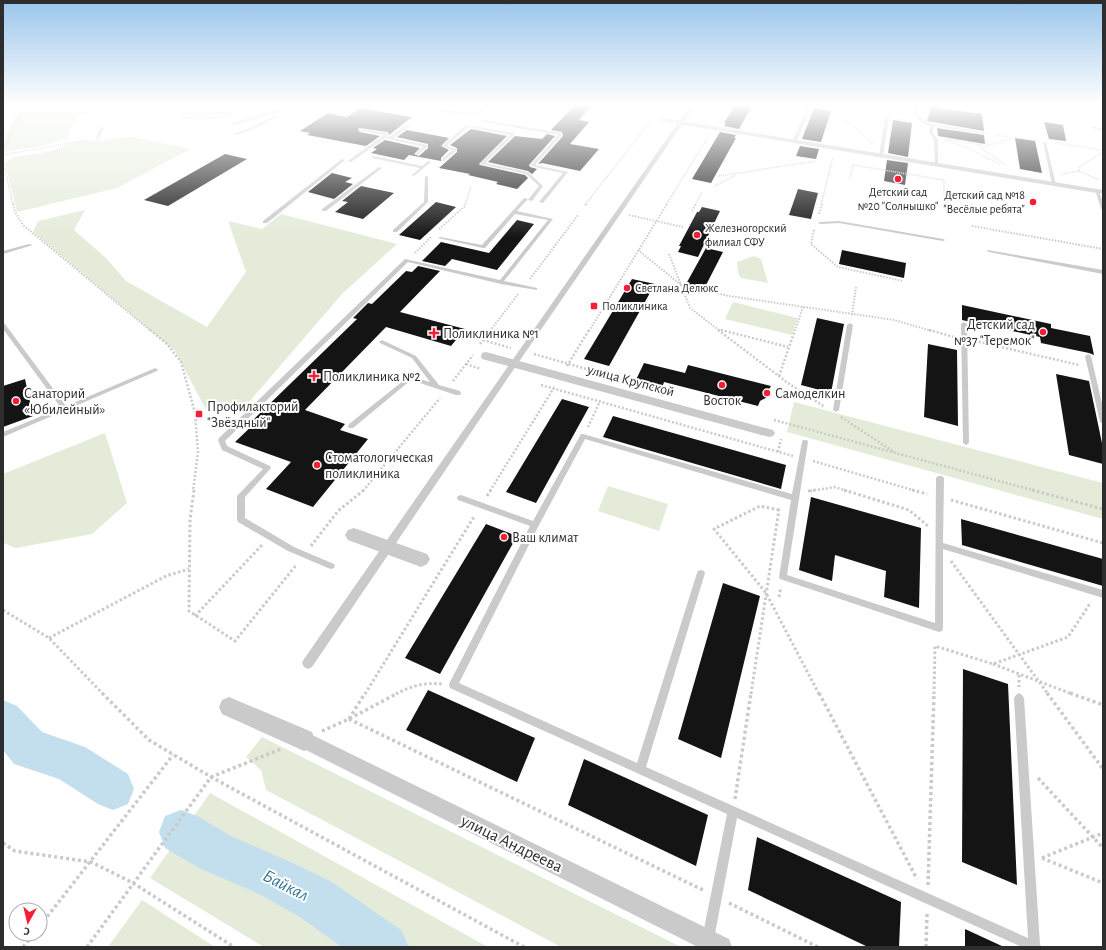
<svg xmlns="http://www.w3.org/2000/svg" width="1106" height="950" font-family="'Alegreya Sans',sans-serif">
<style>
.green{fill:#e4ecd9}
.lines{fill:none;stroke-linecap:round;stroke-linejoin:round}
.river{fill:#c3dfee;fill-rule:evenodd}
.building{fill:#141414}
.path-far4{stroke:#cacaca;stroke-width:1.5;stroke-dasharray:1 1;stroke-linecap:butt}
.path-far3{stroke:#cacaca;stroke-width:2;stroke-dasharray:1.5 1.5;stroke-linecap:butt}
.path-far2{stroke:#cacaca;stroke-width:2.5;stroke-dasharray:2 2;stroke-linecap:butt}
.path-far1{stroke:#cacaca;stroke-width:3;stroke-dasharray:2.5 2.5;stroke-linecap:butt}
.path{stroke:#cacaca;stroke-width:3.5;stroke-dasharray:3 3;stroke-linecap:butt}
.service{fill:#cacaca;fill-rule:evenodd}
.pedestrian{fill:#cacaca;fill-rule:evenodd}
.minor{fill:#cacaca;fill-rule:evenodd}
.tertiary{fill:#cacaca;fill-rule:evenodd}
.poi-dot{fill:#f51e37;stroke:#fff;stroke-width:1.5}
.labels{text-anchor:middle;stroke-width:4;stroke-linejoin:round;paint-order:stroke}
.far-poi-label{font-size:12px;fill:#2d2d2d;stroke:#fff;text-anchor:start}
.poi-label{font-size:14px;fill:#2d2d2d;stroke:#fff;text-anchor:start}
.street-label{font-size:14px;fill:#2d2d2d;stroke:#fff}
.near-street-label{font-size:17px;fill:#2d2d2d;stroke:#fff}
.near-water-label{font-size:18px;font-style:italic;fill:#347496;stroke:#fff}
</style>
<rect width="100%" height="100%" fill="#fff"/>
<path class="green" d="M 23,105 L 23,104 L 262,105 L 235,115 L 217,119 L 202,118 L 182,120 L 176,105 L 79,115 L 66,138 L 42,146 L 3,152 C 3,135 14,118 23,105 Z
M 132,137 L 190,149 L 117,188 L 17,212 L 5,163 L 14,157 L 43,153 L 78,142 Z
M 85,210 L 74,230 L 106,258 L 126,281 L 207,327 L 246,272 L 228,221 L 262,229 L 281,214 L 397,244 L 342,294 L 250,401 L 205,408 L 175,351 L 33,232 L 38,221 Z
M 754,256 L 761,259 L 768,283 L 741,278 L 738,273 L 737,262 Z
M 733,302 L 798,318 L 792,335 L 725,319 Z
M 794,402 L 1103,483 L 1103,519 L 787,432 Z
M 105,433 L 127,503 L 92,534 L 16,548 L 3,543 L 3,474 Z
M 608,486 L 668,504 L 659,531 L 598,511 Z
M 262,737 L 681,947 L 561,947 L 266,790 L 261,770 L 246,757 Z
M 210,793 L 488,947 L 264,947 L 150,878 Z
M 142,900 L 215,947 L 108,947 Z"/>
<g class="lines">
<path class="river" d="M 3,700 L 17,706 L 42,732 L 85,747 L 128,774 L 134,789 L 128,804 L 113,810 L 98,804 L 59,779 L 14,764 L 3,750 Z
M 181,810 L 197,816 L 231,836 L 293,863 L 332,882 L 401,930 L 409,947 L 342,947 L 298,916 L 261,895 L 199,868 L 165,848 L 159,832 L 165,816 Z"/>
</g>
<path class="building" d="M 576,104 L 593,104 L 579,120 L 589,122 L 570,144 L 599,149 L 580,171 L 542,163 L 538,164 L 563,136 L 562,132 L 551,130 Z
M 736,104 L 753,104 L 739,129 L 724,126 L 726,123 L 724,123 Z
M 931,107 L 982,114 L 984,131 L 927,121 Z
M 360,108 L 412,117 L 389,135 L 388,132 L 359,128 L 358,130 L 360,132 L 380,136 L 366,146 L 307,135 L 310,133 L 300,131 L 328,113 L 347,117 Z
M 814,108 L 831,111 L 821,142 L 802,139 Z
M 893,120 L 912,123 L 908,157 L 888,153 Z
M 1044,122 L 1063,125 L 1066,141 L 1049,139 Z
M 937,128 L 984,135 L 985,144 L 938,136 Z
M 471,129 L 507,136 L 479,164 L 480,165 L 525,175 L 528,178 L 517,189 L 496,184 L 498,182 L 468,175 L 470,174 L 439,168 L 457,152 L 457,148 L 450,145 Z
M 407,130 L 449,138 L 441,146 L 449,150 L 441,158 L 441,161 L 409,155 L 404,160 L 371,153 L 377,149 L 373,148 L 385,140 L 420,148 L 414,154 L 419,156 L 428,148 L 428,144 L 397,137 Z
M 720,132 L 736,135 L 734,138 L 736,138 L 711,183 L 692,179 Z
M 547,134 L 555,136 L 529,165 L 530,167 L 537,169 L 532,174 L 528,171 L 488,162 L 515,136 L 542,139 Z
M 1015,138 L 1035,141 L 1042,173 L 1020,169 Z
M 800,146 L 819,149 L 816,159 L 796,156 Z
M 225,154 L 247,159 L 168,206 L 144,200 Z
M 887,160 L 908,163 L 905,185 L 884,181 Z
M 332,173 L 352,178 L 345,182 L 353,184 L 334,199 L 308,192 Z
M 361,186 L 394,193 L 363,219 L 335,212 L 348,202 L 342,201 Z
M 798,189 L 818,193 L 811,219 L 789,215 Z
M 436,202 L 456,207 L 420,240 L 399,235 Z
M 702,207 L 720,211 L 698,257 L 678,252 L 681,246 L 679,246 L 697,212 L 699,212 Z
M 517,220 L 534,224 L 497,270 L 452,259 L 445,266 L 422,261 L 441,242 L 489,253 Z
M 706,248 L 723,252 L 704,289 L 686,284 Z
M 842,250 L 906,263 L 904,278 L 839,264 Z
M 418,266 L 440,271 L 400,312 L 465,329 L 451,346 L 386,327 L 305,410 L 345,424 L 340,430 L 368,439 L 313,507 L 266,489 L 291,462 L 235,442 L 256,422 L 252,421 L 357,319 L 353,318 L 368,303 L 372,304 L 406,271 L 412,272 Z
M 632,279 L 655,284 L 609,366 L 584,359 Z
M 962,305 L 1051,324 L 1051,328 L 1090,336 L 1094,355 L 1089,353 L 1041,343 L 1040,337 L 962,320 Z
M 817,318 L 844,324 L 831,393 L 801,385 Z
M 928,344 L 957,350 L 958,426 L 924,417 Z
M 644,363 L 685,373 L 688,365 L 771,386 L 768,391 L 771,395 L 760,401 L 758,406 L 664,382 L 661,391 L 634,384 Z
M 1056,374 L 1089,381 L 1103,448 L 1103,464 L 1069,455 Z
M 25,379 L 33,416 L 3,427 L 3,386 Z
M 562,399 L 589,407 L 536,503 L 506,492 Z
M 613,416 L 786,465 L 781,489 L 603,437 Z
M 811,497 L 921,528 L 919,608 L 884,597 L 886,571 L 835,555 L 832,581 L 799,570 Z
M 961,519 L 1103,559 L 1103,586 L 962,545 Z
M 486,524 L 517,536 L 440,674 L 405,658 Z
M 723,583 L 760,596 L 721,758 L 678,739 Z
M 963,669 L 1008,684 L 1017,885 L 962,862 Z
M 428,690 L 535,738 L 517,782 L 406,730 Z
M 584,759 L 708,815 L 696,866 L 568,805 Z
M 757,837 L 901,902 L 899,947 L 868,947 L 748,890 Z
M 965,929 L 1004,947 L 965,947 Z"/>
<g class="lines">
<path class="path-far4" d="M 178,104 L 178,109
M 818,107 L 879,116
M 829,109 L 834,112 L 837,117 L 856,128 L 873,144
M 659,110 L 664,104
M 719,119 L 728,104
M 897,119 L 908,120
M 995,135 L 1036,140
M 945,139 L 987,146 L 987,141
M 946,141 L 963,146 L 1000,164
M 1055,143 L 1103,150
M 979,144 L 982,149 L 1006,165
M 987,146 L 1012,138
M 3,149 L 26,104
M 3,155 L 88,140
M 3,160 L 13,205
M 1079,171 L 1099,180
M 1062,174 L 1079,171 L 1079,167 L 1103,152
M 719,176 L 816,161
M 850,178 L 853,165 L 944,180 L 944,194
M 715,186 L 736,175
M 465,205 L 471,187
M 585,205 L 652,119
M 666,205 L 708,137
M 695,205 L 702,192
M 821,205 L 833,157"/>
<path class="path-far3" d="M 13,204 L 15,212 L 23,225 L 151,331
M 585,205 L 586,204
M 692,211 L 696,204
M 819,214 L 822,204
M 629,215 L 683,227
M 972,226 L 1103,249
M 439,229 L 465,206 L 466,204
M 814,230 L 811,244 L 838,267 L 903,281
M 638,250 L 681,285 L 729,296 L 894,320 L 932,331
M 415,253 L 431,237
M 669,254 L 690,308 L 720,331
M 530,279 L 578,215
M 852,315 L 856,287
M 721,330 L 724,331
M 490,331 L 518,294
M 589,331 L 667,204
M 795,331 L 803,307"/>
<path class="path-far2" d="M 150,330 L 167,344 L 181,362 L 195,413 L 198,452 L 193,491
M 718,330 L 788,383 L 825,407
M 721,330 L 788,347
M 929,330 L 954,337
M 483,340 L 511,348
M 975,341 L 1079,365
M 480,344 L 491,330
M 534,354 L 604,374
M 466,364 L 481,369
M 567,366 L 589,330
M 779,376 L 795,330
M 453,381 L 473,355
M 541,385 L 793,456
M 841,417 L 894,452
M 774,420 L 1036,491
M 588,427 L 600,401
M 778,452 L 781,439
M 813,461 L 916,491
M 363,491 L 440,398
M 490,491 L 555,386
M 810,491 L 835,487 L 847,491"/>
<path class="path-far1" d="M 194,490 L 190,520 L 189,611 L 235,641 L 297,564
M 844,490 L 909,510 L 928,526
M 912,490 L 927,494
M 1032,490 L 1103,509
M 808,491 L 816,490
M 487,496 L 491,490
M 951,500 L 1103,543
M 779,510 L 760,506 L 714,529 L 766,593 L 819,694
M 311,546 L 338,511 L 364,490
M 951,561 L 1048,694
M 779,597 L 781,587
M 3,610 L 49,638 L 103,694
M 195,616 L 262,545
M 49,638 L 166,576 L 189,569
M 993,664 L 1072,694
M 1019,675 L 1019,687
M 365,694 L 475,515
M 396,694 C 410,686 426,682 442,684
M 751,694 L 779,509
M 934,694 L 935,646 L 993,664 L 1068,637 L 1091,602"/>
<path class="path" d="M 102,693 L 149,740 L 211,777 L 524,947
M 819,693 L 917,879
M 1047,693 L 1103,769
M 1070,693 L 1103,705
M 349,719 L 365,693
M 349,719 L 703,890
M 322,731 L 349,719 L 398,693
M 1038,778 L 1103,848
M 735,799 L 751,693
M 3,843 L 15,851 L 91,862 L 133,883 L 234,947
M 1042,858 L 1103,833
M 1042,858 L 1103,883
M 928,885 L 934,693
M 729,903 L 818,947
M 40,926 L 173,755
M 23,947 L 34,934
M 87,947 L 211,777 L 281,749
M 926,947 L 927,914"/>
<path class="service" d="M 11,104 L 11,105 L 3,107 L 3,105 Z
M 435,104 L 439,104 L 435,108 L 475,114 L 487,104 L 491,104 L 476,116 L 431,110 L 431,108 Z
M 798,104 L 802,104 L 807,107 L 809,105 L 811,106 L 797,141 L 795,142 L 793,141 L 806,109 Z
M 912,104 L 916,104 L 917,114 L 926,122 L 932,124 L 988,133 L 986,134 L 934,126 L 933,133 L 938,139 L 938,165 L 935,166 L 934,139 L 929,133 L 930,126 L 924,124 L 914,115 Z
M 276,115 L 279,116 L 254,129 L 235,135 L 233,134 L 252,127 Z
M 887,116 L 889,117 L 883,156 L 881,157 L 879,156 L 885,117 Z
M 484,120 L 562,133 L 562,135 L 535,165 L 568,172 L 543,203 L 539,202 L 563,173 L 530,166 L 558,135 L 485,122 L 483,121 Z
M 408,124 L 411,125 L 393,138 L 427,145 L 427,147 L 418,155 L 415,154 L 423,147 L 385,138 L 351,162 L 348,161 L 384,135 L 361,131 L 359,130 L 360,129 L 388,133 L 387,136 L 389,137 Z
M 466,125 L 514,133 L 514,135 L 485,163 L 528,172 L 543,186 L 532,201 L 528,200 L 539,186 L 526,174 L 480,164 L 510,135 L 468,127 L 447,146 L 456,149 L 456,151 L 444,161 L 442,161 L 442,159 L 452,150 L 442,146 Z
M 1094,126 L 1103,129 L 1103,131 L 1093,128 L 1092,127 Z
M 101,127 L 104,128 L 98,139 L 96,139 Z
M 1043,142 L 1046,143 L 1056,185 L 1052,184 Z
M 373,156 L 422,166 L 428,161 L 431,162 L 414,176 L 412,175 L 413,174 L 420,168 L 372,158 L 372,156 Z
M 342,159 L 345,160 L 267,223 L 263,223 L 263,221 Z
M 379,167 L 382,168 L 326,211 L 322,211 L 322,209 Z
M 425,176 L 428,177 L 428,202 L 397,232 L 393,232 L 393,230 L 424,202 Z
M 1095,190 L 1099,191 L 1103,202 L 1103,210 L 1101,209 Z
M 524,198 L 528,199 L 517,211 L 553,219 L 504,281 L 537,288 L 537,290 L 501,284 L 408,262 L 225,441 L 227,446 L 270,466 L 271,468 L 245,497 L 245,518 L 294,547 L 334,564 L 335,566 L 334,568 L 331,569 L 328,568 L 288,551 L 238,522 L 237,520 L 237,496 L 263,469 L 222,450 L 218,440 L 219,438 L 405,259 L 500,280 L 548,220 L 515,214 L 485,248 L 483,248 L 438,238 L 440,237 L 482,245 Z
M 839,221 L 943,239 L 945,240 L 943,241 L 839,223 L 820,224 L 818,223 L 820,222 Z
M 29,244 L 33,245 L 3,254 L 3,251 Z
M 987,250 L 1103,270 L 1103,274 L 989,252 L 987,251 Z
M 964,322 L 967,324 L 969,443 L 966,445 L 963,443 L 961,324 Z
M 3,323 L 5,324 L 66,406 L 153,369 L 155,368 L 158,370 L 157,371 L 3,437 L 3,432 L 61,408 L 3,329 Z
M 850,323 L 853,325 L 839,410 L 836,412 L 833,410 L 847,325 Z
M 382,340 L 416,356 L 439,385 L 460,391 L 461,393 L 460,395 L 456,395 L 411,380 L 353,428 L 349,428 L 348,426 L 349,424 L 408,377 L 410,376 L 430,382 L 412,358 L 380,343 L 379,342 Z
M 1088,354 L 1091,356 L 1103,408 L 1103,424 L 1100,422 L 1085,356 Z
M 581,434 L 583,434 L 792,494 L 802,442 L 803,440 L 807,440 L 808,442 L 787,575 L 935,623 L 936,478 L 938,476 L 942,476 L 944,478 L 943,543 L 1103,590 L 1103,598 L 943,549 L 943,628 L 942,631 L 939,632 L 780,579 L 779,577 L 791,500 L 585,439 L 538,527 L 459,683 L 637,763 L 697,573 L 698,571 L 701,570 L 704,571 L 705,573 L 646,767 L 1028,938 L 1014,698 L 1016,695 L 1019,693 L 1022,695 L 1024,698 L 1040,944 L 1041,947 L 1022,947 L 737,818 L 714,939 L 712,943 L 708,945 L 704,943 L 702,939 L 727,814 L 450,688 L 449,685 L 450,682 L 530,526 L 458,500 L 457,498 L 458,496 L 461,495 L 533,521 Z"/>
<path class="pedestrian" d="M 691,104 L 696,104 L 516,366 L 312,667 L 308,669 L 304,667 L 302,663 L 304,659 Z"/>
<path class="minor" d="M 292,104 L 304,104 L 236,125 L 231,124 Z
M 663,118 L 1103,190 L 1103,194 L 661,121 L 660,120 Z
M 486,352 L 769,429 L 773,430 L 775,433 L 773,436 L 769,437 L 482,359 L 481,356 L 482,353 Z
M 304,731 L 729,939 L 732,947 L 698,947 L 298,746 L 295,740 L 298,734 Z"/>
<path class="tertiary" d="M 354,528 L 427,554 L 430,559 L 427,564 L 421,567 L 348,540 L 345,535 L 348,530 Z
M 229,697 L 312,732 L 315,740 L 312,748 L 304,751 L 222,714 L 219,707 L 222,700 Z"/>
</g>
<linearGradient id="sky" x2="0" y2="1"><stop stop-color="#99c5ea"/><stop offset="0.44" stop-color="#fff"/><stop offset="1" stop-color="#fff" stop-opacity="0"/></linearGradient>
<rect width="1106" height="238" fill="url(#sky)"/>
<g class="poi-dot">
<circle cx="898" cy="179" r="4"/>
<circle cx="1033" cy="202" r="4"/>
<circle cx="697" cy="235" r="4"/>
<circle cx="627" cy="288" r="4"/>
<rect x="590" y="302" width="8" height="8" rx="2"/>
<circle cx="1043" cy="332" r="4"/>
<path d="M432 327h4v4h4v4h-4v4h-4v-4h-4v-4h4z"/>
<path d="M312 370h4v4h4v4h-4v4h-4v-4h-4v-4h4z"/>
<circle cx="722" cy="385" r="4"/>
<circle cx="767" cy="393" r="4"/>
<circle cx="16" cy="401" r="4"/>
<rect x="195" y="410" width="8" height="8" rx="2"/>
<circle cx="317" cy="465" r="4"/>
<circle cx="504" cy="537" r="4"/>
</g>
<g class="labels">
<g class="far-poi-label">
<text x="898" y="196" text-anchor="middle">Детский сад<tspan x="898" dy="14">№20 "Солнышко"</tspan></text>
<text x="1025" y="199" text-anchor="end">Детский сад №18<tspan x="1025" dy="14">"Весёлые ребята"</tspan></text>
<text x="705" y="232">Железногорский<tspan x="705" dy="14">филиал СФУ</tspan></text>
<text x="635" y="292">Светлана Делюкс</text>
<text x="602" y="310">Поликлиника</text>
</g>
<g class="poi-label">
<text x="1035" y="329" text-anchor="end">Детский сад<tspan x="1035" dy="16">№37 "Теремок"</tspan></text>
<text x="443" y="338">Поликлиника №1</text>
<text x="323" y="381">Поликлиника №2</text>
<text x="24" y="398">Санаторий<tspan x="24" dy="16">«Юбилейный»</tspan></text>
<text x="775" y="398">Самоделкин</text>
<text x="722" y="405" text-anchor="middle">Восток</text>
<text x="207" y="411">Профилакторий<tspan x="207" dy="16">"Звёздный"</tspan></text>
<text x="325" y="462">Стоматологическая<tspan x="325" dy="16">поликлиника</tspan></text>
<text x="512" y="542">Ваш климат</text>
</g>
<g class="street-label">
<text transform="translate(631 380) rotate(15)" y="5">улица Крупской</text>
</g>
<g class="near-street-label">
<text transform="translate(512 843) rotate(26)" y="6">улица Андреева</text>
</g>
<g class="near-water-label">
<text transform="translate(286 885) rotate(27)" y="6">Байкал</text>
</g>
</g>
<rect width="1106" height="950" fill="none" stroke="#2d2d2d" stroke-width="8"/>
<g transform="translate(28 922) rotate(188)"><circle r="19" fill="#ffffff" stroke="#ababab"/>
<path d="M0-3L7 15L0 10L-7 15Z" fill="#f51e37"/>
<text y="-6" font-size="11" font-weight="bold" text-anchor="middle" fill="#2d2d2d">С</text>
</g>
</svg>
